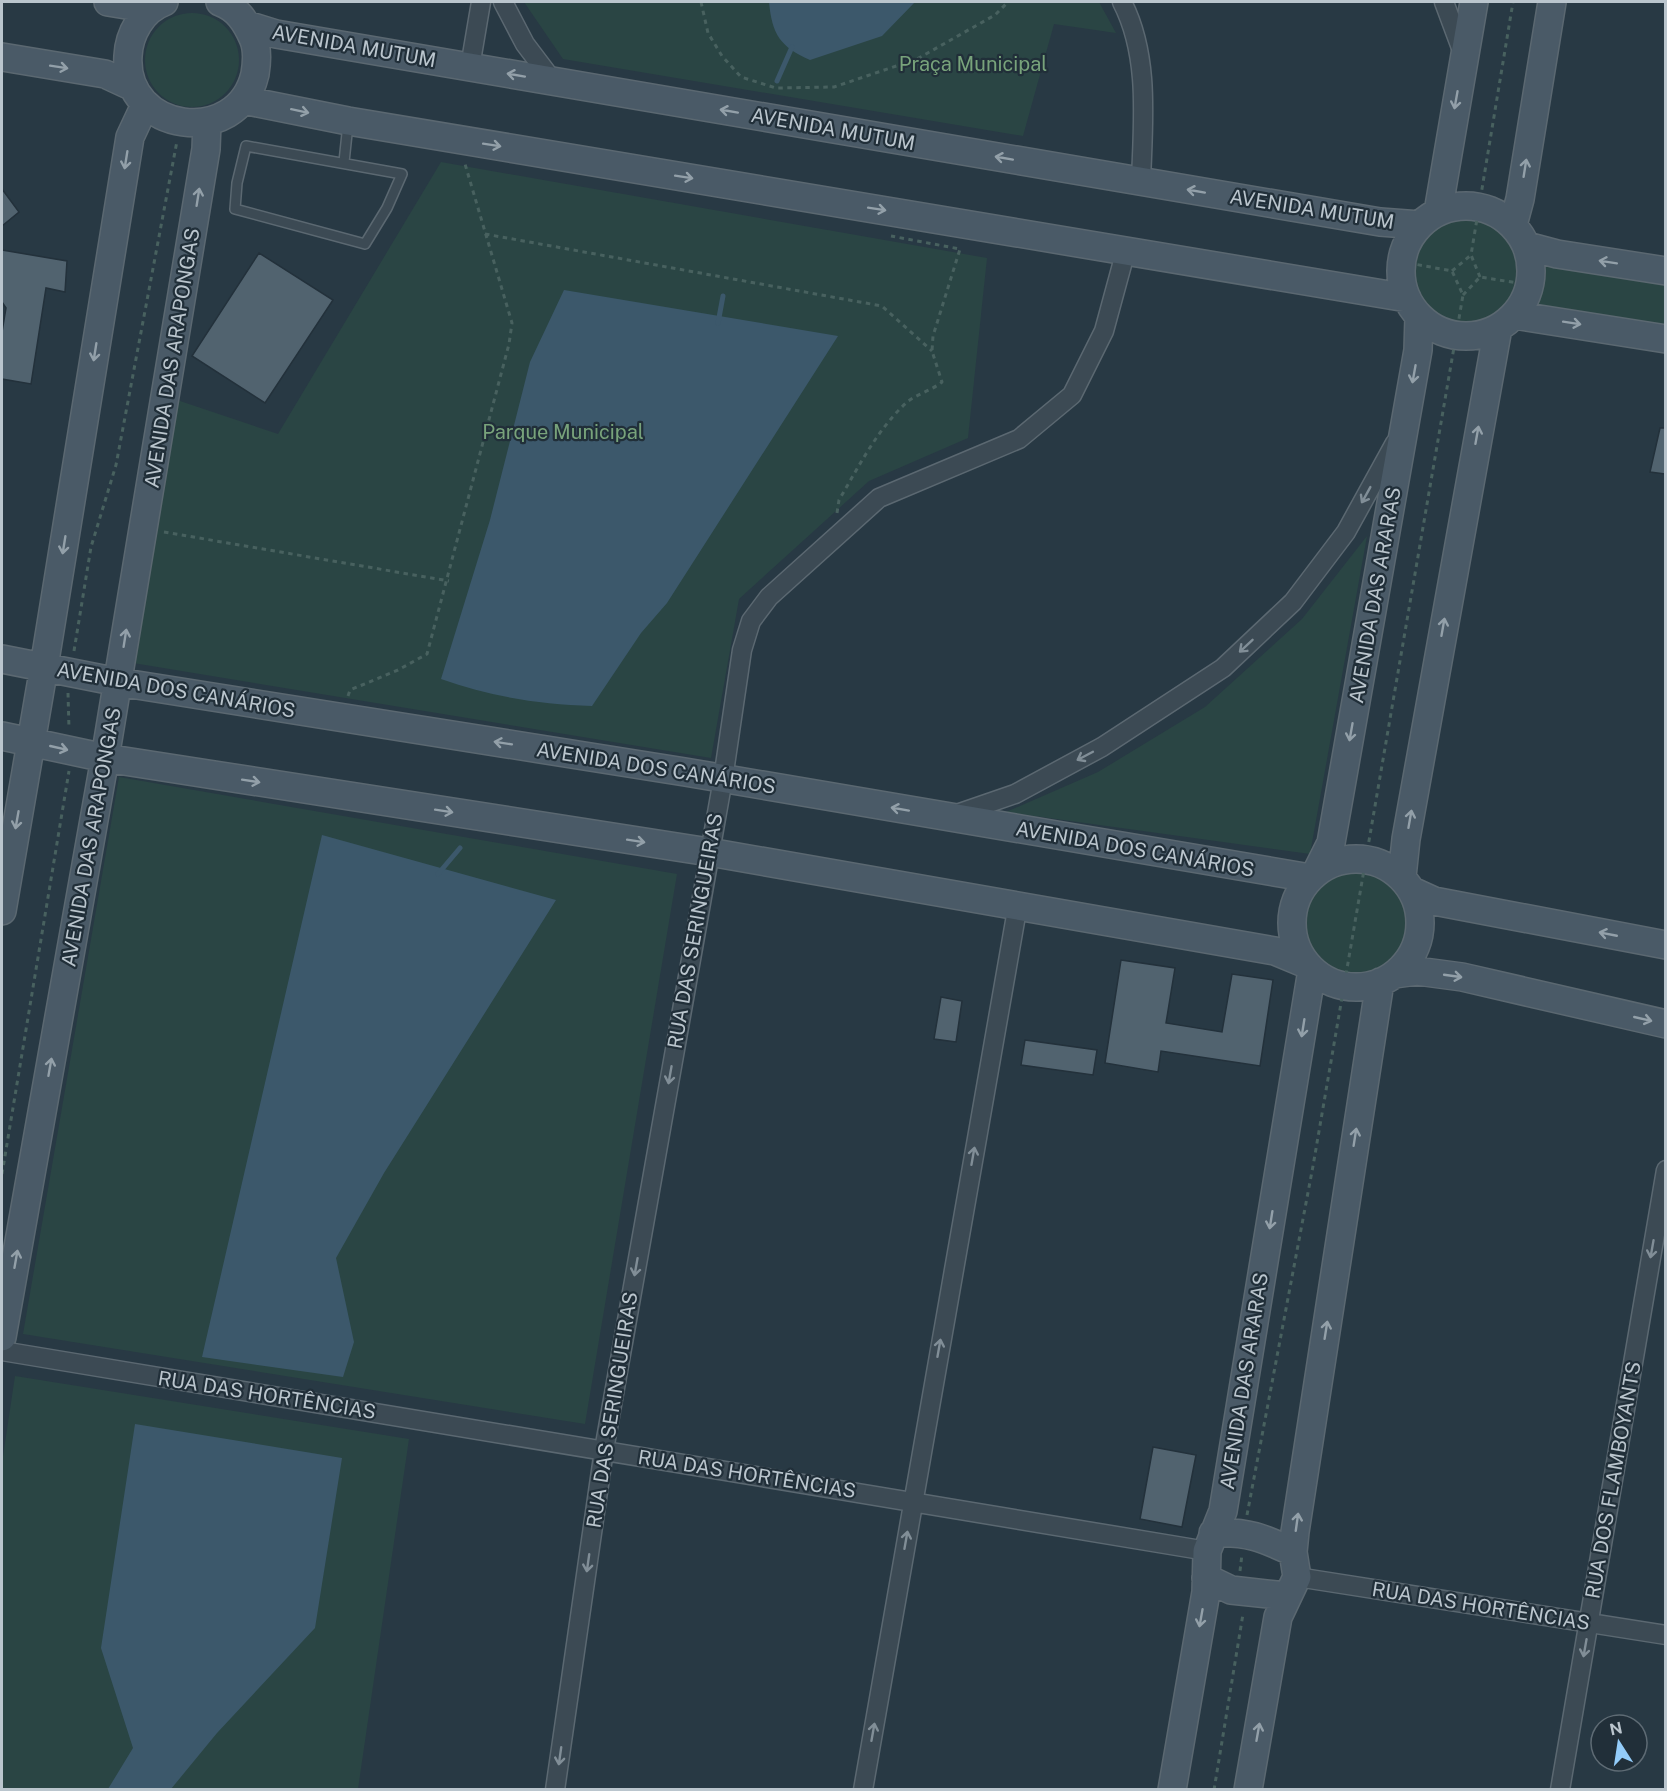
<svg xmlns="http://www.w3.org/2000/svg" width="1667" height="1791" font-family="'Public Sans',sans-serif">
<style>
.green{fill:#2a4544}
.water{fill:#3c586b}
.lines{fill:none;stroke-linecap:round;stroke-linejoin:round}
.stream{stroke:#3c586b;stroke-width:5}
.building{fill:#51636f;stroke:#23313b;stroke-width:1.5}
.lane-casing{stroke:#5b6871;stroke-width:12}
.street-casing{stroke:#5b6871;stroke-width:21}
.secondary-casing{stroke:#5b6871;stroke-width:30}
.path{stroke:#48615f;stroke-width:3;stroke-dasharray:4.5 4.5;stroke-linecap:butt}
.lane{stroke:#3c4a54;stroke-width:9}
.street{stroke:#3c4a54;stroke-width:18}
.secondary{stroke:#4a5a67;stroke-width:27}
.oneway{stroke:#93a0a9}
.oneway2{stroke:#818e97}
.labels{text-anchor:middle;stroke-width:4.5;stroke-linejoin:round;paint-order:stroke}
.street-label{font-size:20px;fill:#bac5cd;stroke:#212f39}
.park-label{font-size:20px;fill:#78a37b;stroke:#212f39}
</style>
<rect width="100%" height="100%" fill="#283944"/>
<path class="green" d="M 524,2 L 1099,2 L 1116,33 L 1054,24 L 1023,136 L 563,59 Z
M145 60a47 47 0 1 1 94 0a47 47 0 1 1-94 0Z
M 441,162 L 987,258 L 968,438 L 869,481 L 739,599 L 711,758 L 133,663 L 177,400 L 278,434 Z
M1413 271a53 53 0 1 1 106 0a53 53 0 1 1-106 0Z
M 1544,258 L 1665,279 L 1665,326 L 1537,304 L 1545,274 Z
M 1367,536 L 1310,854 L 1006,812 L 1098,772 L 1205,707 L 1302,619 Z
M 119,777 L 677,874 L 585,1424 L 23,1334 Z
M1301 923a55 55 0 1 1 110 0a55 55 0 1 1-110 0Z
M 15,1376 L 409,1439 L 358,1789 L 2,1790 L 2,1463 Z"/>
<path class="water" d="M 769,2 L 915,2 L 882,36 L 810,60 C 780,47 772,34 769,2 Z
M 564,290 L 838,336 L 667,603 L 641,633 L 592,706 C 539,704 491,697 441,679 L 490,520 L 530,362 Z
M 322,835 L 556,900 L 384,1173 L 336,1258 L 354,1342 L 343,1377 L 202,1357 Z
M 135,1424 L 342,1458 L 315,1628 L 217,1733 L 171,1789 L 108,1789 L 133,1748 L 101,1648 Z"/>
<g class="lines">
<path class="stream" d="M 777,81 L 792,47
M 718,323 L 723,296
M 438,874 L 460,848"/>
</g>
<path class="building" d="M 2,189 L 19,212 L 2,226 Z
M 2,250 L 67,261 L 65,292 L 46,288 L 31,384 L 2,379 L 2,332 L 6,308 L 2,302 Z
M 259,253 L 333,300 L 265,403 L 192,356 Z
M 1660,428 L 1665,428 L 1665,474 L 1650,472 Z
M 1121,960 L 1175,968 L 1166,1023 L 1222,1032 L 1232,974 L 1273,980 L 1260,1066 L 1161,1051 L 1158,1072 L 1105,1063 Z
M 941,997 L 962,1001 L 956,1042 L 934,1039 Z
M 1025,1040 L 1097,1050 L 1093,1075 L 1021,1065 Z
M 1153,1447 L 1196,1455 L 1182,1527 L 1140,1519 Z"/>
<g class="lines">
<g class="lane-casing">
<path id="lane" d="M 246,146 L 402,174 L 387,208 L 365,244 L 235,209 L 237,183 Z
M 344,162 L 348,124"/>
</g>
<g class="street-casing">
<path id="street" d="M 503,2 L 525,44 L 553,81
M 1122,2 C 1150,56 1143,122 1141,181
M 1444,2 L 1463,53
M 470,67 L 481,2
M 954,815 L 1015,794 L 1102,747 L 1223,668 L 1293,602 L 1346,532 L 1395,443
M 2,1351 L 1207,1551
M 1297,1577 L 1666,1635
M 555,1790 L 604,1450 L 723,779 L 742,650 L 751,621 L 769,597 L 879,498 L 1019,439 L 1072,395 L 1104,331 L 1126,250
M 863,1790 L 1018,904
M 1560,1790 L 1666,1170"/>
</g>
<g class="secondary-casing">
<path id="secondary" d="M 108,2 L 151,9
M 164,2 C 142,10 129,34 128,56 C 123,133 238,149 255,74 C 257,62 258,49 253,38 C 246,22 237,8 220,2
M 247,25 L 276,34 L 1380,222 L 1420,225
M 2,57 L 105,74 L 133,87
M 243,100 L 348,121 L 1407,298
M1401 271a65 65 0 1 1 130 0a65 65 0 1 1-130 0Z
M 1438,212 L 1474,2
M 1513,225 L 1520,199 L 1552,2
M 1527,246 L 1557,254 L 1666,271
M 1514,315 L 1666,339
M 2,659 L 118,682 L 685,772 L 1310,878
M 2,736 L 105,758 L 709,852 L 1275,951 L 1306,964
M1292 923a64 64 0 1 1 128 0a64 64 0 1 1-128 0Z
M 1317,871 L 1331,843 L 1418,350 L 1419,316
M 1402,877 L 1406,839 L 1498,328
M 1412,891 L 1434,901 L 1666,945
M 2,911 L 44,667 L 130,137 L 145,105
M 1395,974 L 1417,971 L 1462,977 L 1666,1024
M 2,1337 L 105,758 L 206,149 L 207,123
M 1213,1533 C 1247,1531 1263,1538 1293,1552
M 1206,1578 L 1231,1590 L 1286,1596
M 1172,1790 L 1206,1592 L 1207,1551 L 1223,1511 L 1312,970
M 1248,1790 L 1278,1617 L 1297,1577 L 1293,1552 L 1295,1532 L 1380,982"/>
</g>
<path class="path" d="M 701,2 L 708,33 L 722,56 L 741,77 L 776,88 L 834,87 L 917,59 L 995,15 L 1008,2
M 485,234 L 882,306 L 932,351
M 1452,271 L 1471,255
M 1480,277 L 1471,255 L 1513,2
M 1463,295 L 1480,277 L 1518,283
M 837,513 L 839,500 C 859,466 877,430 906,403 C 916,394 931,391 942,382 L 932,351 L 933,336 L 960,249 L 891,236
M 164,532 L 449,581
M 74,651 L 91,547 L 116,465 L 177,141
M 68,693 L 69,729
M 348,696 L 350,690 L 398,670 L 427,654 L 509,344 L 512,323 L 465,164 L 468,164
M 2,1174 L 69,771
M 1247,1515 L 1313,1166 L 1463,295 L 1452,271 L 1414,264
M 1240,1571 L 1242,1554
M 1214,1790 L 1243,1614"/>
<use href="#lane" class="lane"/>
<use href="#street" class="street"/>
<use href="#secondary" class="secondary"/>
</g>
<defs><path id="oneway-shaft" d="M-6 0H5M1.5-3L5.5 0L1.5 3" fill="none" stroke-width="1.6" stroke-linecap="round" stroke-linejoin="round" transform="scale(1.5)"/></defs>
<g class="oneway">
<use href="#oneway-shaft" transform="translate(59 67) rotate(9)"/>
<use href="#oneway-shaft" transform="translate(516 75) rotate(-170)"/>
<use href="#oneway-shaft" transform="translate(1456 100) rotate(100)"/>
<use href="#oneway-shaft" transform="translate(300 111) rotate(12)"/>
<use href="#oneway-shaft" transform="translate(729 111) rotate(-170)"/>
<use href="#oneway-shaft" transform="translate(492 145) rotate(9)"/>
<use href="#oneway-shaft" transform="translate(1004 158) rotate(-170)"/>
<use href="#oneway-shaft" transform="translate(126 160) rotate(99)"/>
<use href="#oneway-shaft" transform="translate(1525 168) rotate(-81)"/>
<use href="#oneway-shaft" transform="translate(684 177) rotate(9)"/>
<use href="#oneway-shaft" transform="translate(1196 191) rotate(-170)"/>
<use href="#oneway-shaft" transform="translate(198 197) rotate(-81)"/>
<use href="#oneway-shaft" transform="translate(877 209) rotate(9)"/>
<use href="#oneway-shaft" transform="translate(1608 262) rotate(-171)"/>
<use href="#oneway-shaft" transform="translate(1572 323) rotate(9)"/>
<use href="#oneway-shaft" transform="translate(95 352) rotate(99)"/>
<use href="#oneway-shaft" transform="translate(1414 374) rotate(100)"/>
<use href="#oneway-shaft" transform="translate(1477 435) rotate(-80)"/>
<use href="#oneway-shaft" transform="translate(64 545) rotate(99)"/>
<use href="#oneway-shaft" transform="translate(1443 627) rotate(-80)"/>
<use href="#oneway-shaft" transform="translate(125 638) rotate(-81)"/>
<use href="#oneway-shaft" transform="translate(1351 732) rotate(100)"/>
<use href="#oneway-shaft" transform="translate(503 743) rotate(-171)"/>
<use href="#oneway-shaft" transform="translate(59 748) rotate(13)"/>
<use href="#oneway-shaft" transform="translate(251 781) rotate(9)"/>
<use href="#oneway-shaft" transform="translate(900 809) rotate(-170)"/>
<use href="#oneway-shaft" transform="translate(444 811) rotate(9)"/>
<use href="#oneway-shaft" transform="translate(1410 819) rotate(-80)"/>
<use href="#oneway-shaft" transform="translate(17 820) rotate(100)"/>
<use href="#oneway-shaft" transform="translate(636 841) rotate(9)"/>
<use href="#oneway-shaft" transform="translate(1608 934) rotate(-169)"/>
<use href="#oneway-shaft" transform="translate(1453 976) rotate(8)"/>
<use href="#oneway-shaft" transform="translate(1643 1019) rotate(13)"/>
<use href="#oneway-shaft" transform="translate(1303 1028) rotate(99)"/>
<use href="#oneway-shaft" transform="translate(50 1067) rotate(-80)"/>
<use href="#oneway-shaft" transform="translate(1355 1137) rotate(-81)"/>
<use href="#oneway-shaft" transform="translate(1271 1220) rotate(99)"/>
<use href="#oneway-shaft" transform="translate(16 1259) rotate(-80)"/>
<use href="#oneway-shaft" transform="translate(1326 1330) rotate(-81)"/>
<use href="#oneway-shaft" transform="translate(1297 1522) rotate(-82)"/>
<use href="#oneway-shaft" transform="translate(1201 1618) rotate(100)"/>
<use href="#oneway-shaft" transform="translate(1258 1732) rotate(-80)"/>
</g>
<g class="oneway2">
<use href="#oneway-shaft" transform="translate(1366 495) rotate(119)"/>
<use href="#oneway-shaft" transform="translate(1246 646) rotate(137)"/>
<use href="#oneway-shaft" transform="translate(1085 756) rotate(152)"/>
<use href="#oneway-shaft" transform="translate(670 1075) rotate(100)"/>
<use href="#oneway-shaft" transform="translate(973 1156) rotate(-80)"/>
<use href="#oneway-shaft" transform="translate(1652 1249) rotate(100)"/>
<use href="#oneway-shaft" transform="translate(636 1267) rotate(100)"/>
<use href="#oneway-shaft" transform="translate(939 1348) rotate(-80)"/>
<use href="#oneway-shaft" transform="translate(906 1540) rotate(-80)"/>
<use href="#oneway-shaft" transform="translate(588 1563) rotate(98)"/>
<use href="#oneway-shaft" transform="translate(1585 1648) rotate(100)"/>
<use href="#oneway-shaft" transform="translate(873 1732) rotate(-80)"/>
<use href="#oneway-shaft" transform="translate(560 1756) rotate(98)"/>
</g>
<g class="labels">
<g class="street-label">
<text transform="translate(354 46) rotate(10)" y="7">AVENIDA MUTUM</text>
<text transform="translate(833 129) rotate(10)" y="7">AVENIDA MUTUM</text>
<text transform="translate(1312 209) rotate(9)" y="7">AVENIDA MUTUM</text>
<text transform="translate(172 358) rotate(-81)" y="7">AVENIDA DAS ARAPONGAS</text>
<text transform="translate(1375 595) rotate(-80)" y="7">AVENIDA DAS ARARAS</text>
<text transform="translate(176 690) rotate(10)" y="7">AVENIDA DOS CANÁRIOS</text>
<text transform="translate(656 768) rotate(9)" y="7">AVENIDA DOS CANÁRIOS</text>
<text transform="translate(91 837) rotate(-80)" y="7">AVENIDA DAS ARAPONGAS</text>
<text transform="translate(1135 849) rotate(10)" y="7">AVENIDA DOS CANÁRIOS</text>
<text transform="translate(695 931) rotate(-80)" y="7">RUA DAS SERINGUEIRAS</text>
<text transform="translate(1244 1381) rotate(-81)" y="7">AVENIDA DAS ARARAS</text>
<text transform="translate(267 1395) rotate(9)" y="7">RUA DAS HORTÊNCIAS</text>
<text transform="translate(612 1410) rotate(-81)" y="7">RUA DAS SERINGUEIRAS</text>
<text transform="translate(747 1474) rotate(9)" y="7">RUA DAS HORTÊNCIAS</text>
<text transform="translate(1613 1480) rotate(-80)" y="7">RUA DOS FLAMBOYANTS</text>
<text transform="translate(1481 1606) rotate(9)" y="7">RUA DAS HORTÊNCIAS</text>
</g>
<g class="park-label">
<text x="973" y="71">Praça Municipal</text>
<text x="563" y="439">Parque Municipal</text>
</g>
</g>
<rect width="1667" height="1791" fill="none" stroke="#bac5cd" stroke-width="6"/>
<g transform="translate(1619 1743) rotate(348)"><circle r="28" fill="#212f39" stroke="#5e6b74" stroke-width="1.5"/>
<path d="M0-4.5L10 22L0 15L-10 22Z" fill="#93ccf9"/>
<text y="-9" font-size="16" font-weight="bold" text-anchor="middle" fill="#bac5cd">N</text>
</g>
</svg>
